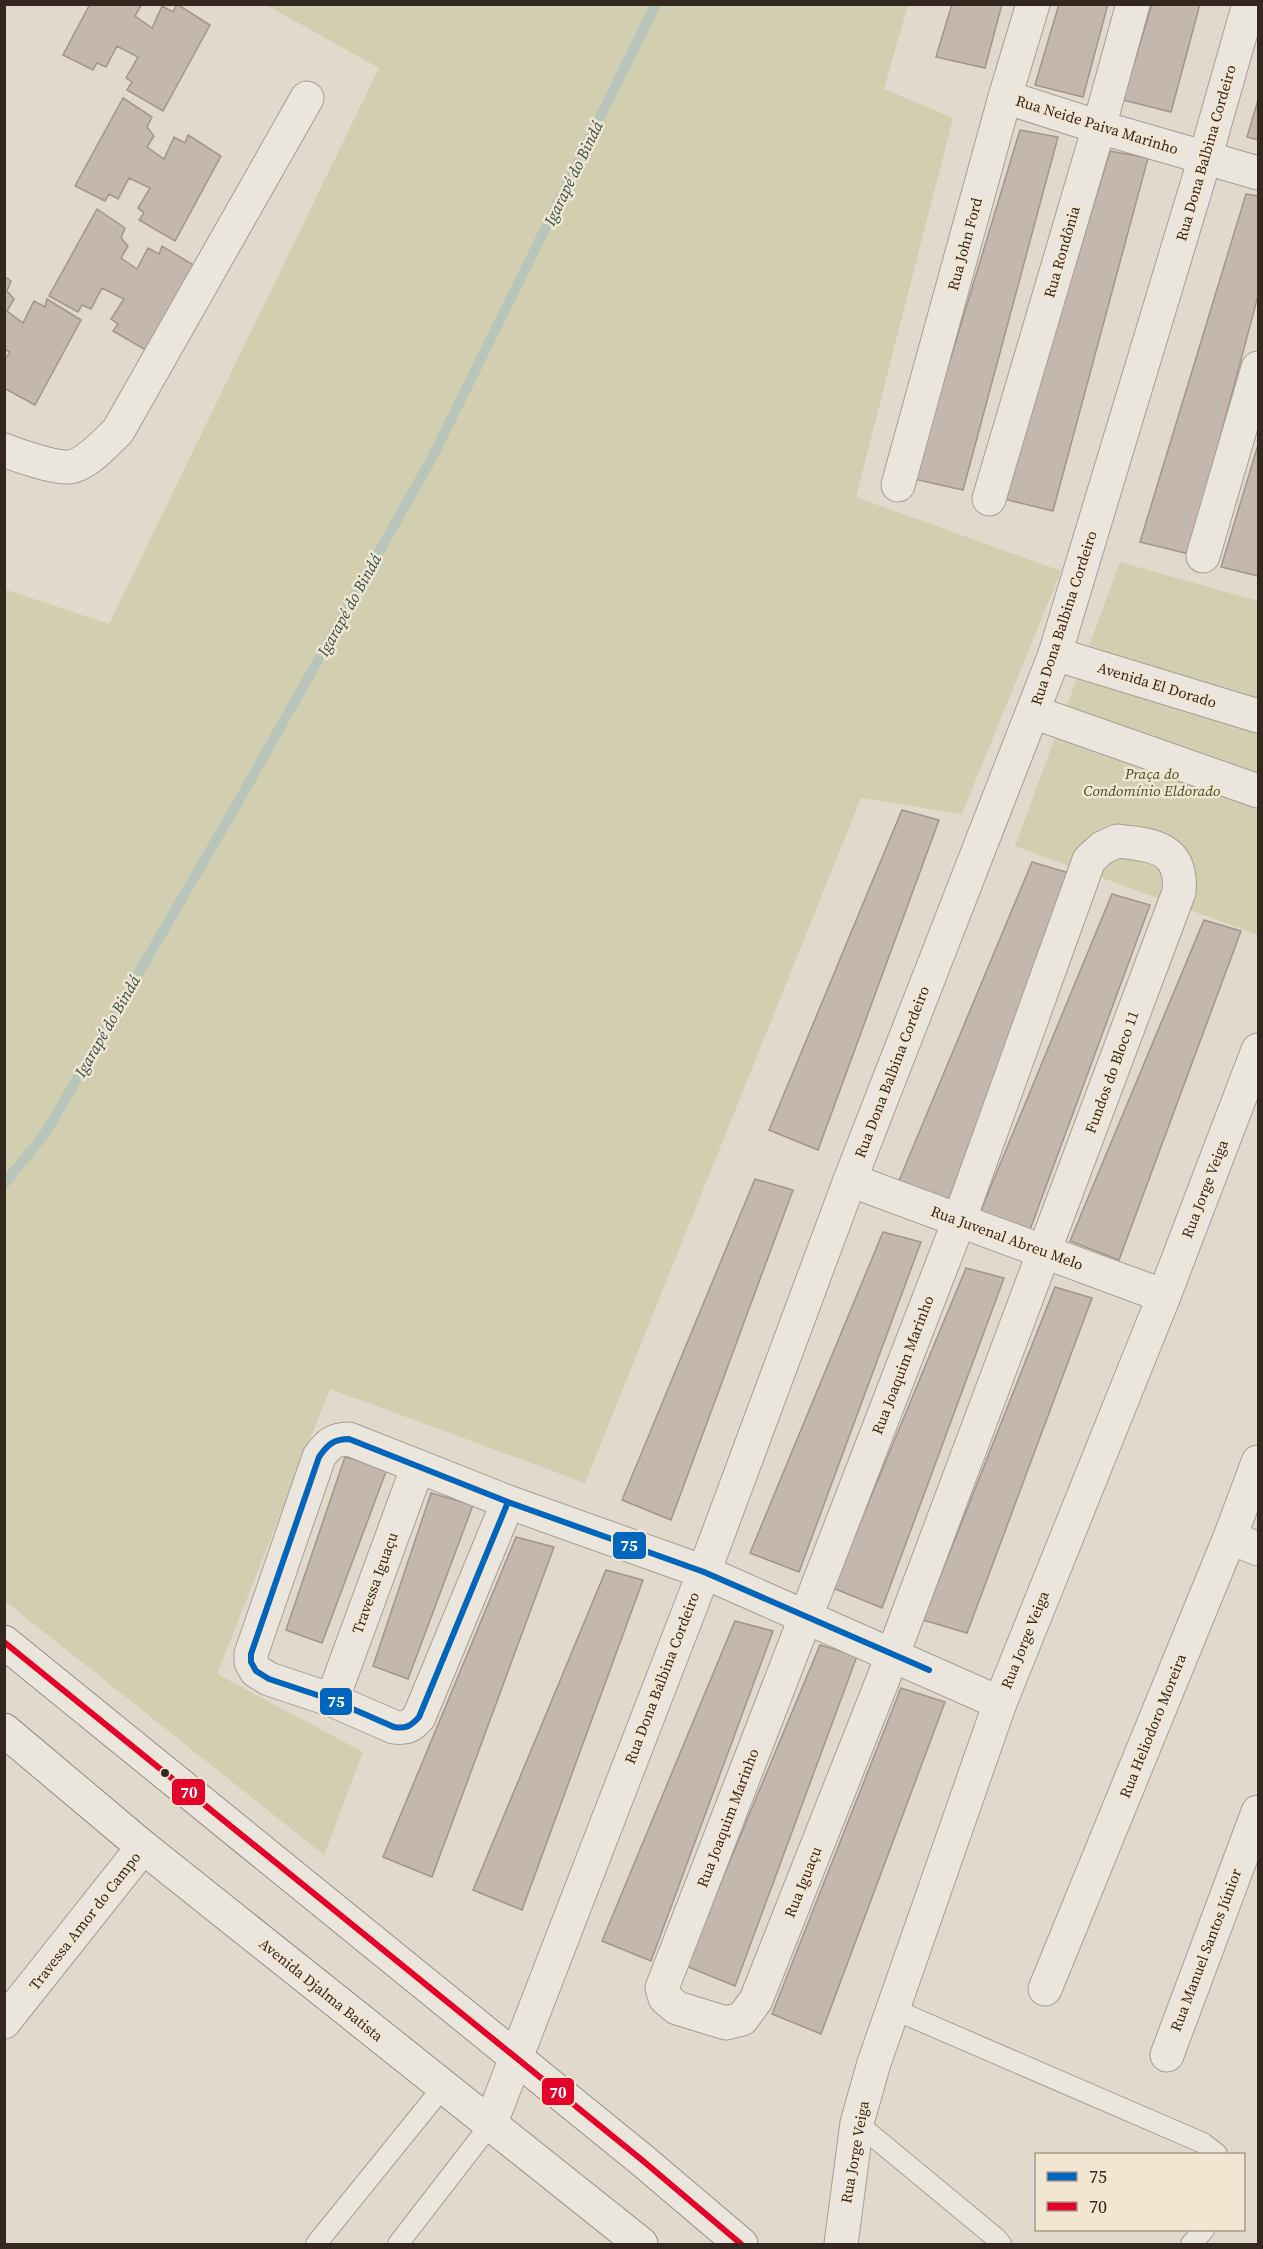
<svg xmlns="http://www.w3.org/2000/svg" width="1263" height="2249" font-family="'Source Serif 4',serif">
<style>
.green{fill:#d2cfb0}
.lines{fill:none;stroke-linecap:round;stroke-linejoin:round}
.stream{stroke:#b8c5bb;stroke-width:10}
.building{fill:#c4b7ae;stroke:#a1958c;stroke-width:1.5}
.service-casing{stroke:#a69e95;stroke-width:22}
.minor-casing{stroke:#a69e95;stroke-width:35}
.tertiary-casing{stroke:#a69e95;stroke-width:35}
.secondary-casing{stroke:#968e85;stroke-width:35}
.service{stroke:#eae5dd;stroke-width:20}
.minor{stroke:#eae5dd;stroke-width:33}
.tertiary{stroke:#eae5dd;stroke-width:33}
.secondary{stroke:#eae5dd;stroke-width:33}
.bus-1-casing{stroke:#f2e6d3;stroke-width:10}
.bus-2-casing{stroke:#f2e6d3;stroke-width:10}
.bus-1{stroke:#0065bd;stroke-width:6}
.bus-2{stroke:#e4002b;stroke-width:6}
.bus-dot{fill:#34271f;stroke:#f2e6d3;stroke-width:2}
.labels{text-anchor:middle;stroke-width:5;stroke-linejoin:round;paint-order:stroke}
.street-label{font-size:15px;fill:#34271f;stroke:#f2e6d3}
.park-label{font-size:15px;font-style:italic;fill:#484e27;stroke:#f2e6d3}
.water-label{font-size:16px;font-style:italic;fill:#30524c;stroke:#f2e6d3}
.line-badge{stroke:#f2e6d3;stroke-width:2}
.badge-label{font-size:16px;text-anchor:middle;font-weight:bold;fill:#fff}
</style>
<rect width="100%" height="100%" fill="#e1d9cc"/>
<path class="green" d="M 266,5 L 908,5 L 884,89 L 953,118 L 856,497 L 1061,571 L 962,814 L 861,798 L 585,1483 L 330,1389 L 217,1674 L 363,1752 L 324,1855 L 5,1601 L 4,589 L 109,624 L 379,68 Z
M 1120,562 L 1258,601 L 1258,935 L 1015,846 Z"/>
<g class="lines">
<path class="stream" d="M 4,1184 L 46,1132 L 233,811 L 432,458 L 656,4"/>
</g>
<path class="building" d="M 90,4 L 142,4 L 135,16 L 152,28 L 162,6 L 173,12 L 177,4 L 210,25 L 163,111 L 127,90 L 132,82 L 126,78 L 138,57 L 117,46 L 106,67 L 97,63 L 93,70 L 63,55 Z
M 952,4 L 1002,4 L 985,68 L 936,57 Z
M 1059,4 L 1108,4 L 1083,97 L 1035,85 Z
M 1152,4 L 1200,4 L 1171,112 L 1123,100 Z
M 123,98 L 152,117 L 147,127 L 154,136 L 147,147 L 164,159 L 174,137 L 185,143 L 188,135 L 221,156 L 175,241 L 139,220 L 144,213 L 138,208 L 150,188 L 129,178 L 118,199 L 109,194 L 105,201 L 75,186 Z
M 1258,100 L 1258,140 L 1247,137 Z
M 1020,130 L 1058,137 L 963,490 L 914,479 Z
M 1110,151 L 1148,158 L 1053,511 L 1004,499 Z
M 1246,194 L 1258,196 L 1258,296 L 1189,554 L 1140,542 Z
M 97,209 L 125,228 L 121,238 L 128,246 L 121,258 L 137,269 L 148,248 L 159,254 L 162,246 L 195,266 L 149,352 L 113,331 L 118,324 L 111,319 L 124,299 L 102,288 L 91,309 L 82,305 L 78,312 L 49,296 Z
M 4,276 L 11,281 L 7,291 L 14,299 L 7,311 L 23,323 L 34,301 L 45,307 L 47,299 L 81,320 L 35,405 L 4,388 L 4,361 L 10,352 L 4,349 Z
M 1258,445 L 1258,576 L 1221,567 Z
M 902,810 L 939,820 L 818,1150 L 769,1130 Z
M 1032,862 L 1069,873 L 948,1203 L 898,1183 Z
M 1112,894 L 1150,905 L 1028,1235 L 979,1215 Z
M 1204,920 L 1241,931 L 1119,1260 L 1070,1241 Z
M 755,1179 L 793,1190 L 671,1520 L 622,1500 Z
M 883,1232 L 921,1242 L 799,1572 L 750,1553 Z
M 966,1268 L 1004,1278 L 882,1608 L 833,1588 Z
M 1055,1287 L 1092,1298 L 967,1633 L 923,1620 Z
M 345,1457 L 387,1469 L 322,1643 L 286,1630 Z
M 431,1493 L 473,1505 L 408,1679 L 373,1666 Z
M 516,1537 L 554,1547 L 432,1877 L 383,1857 Z
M 606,1570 L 643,1580 L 522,1910 L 473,1890 Z
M 735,1621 L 773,1631 L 651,1961 L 602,1941 Z
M 820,1645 L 857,1656 L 735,1986 L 686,1966 Z
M 901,1688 L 945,1702 L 821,2034 L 772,2014 Z"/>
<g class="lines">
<g class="service-casing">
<path id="service" d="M 893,2009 L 1203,2143 L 1217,2154
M 857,2123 L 996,2238 L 1001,2244
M 316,2244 L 443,2087
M 398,2244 L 490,2125
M 1191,2244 L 1204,2230"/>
</g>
<g class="minor-casing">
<path id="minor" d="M 1005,97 L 1099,127 L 1258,173
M 4,450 C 19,456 54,468 69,467 C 87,465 106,442 118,431 L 307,98
M 898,485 L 1005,97 L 1033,4
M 989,499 L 1099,127 L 1133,4
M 1203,556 L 1258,368
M 1055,654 L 1258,716
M 1033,712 L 1258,791
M 1117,841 C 1153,845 1183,847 1179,892 L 893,1654 L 756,2000 L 742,2019 L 726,2023 L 677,2008 L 665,1998 L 662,1988 L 959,1221 L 1089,860 L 1102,848 Z
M 850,1180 L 1164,1296
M 508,1502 L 419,1717 C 411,1726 406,1729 394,1727 L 332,1700 L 269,1679 L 256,1671 L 251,1662 L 251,1654 L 319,1457 C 328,1444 334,1439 349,1439 L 508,1502 L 704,1572 L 1000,1703
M 1230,1537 L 1258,1549
M 332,1700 L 418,1466
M 1045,1989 L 1230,1537 L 1258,1462
M 4,2022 L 143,1847
M 1167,2055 L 1258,1812"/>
</g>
<g class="tertiary-casing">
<path id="tertiary" d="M 490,2125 L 704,1572 L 850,1180 L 1055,654 L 1205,158 L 1249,4
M 841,2244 L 857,2123 L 874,2063 L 1000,1703 L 1164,1296 L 1258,1050"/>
</g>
<g class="secondary-casing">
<path id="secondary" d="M 4,1642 L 642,2160 L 741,2244
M 4,1730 L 143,1847 L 641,2244"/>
</g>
<use href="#service" class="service"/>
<use href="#minor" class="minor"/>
<use href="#tertiary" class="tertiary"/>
<use href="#secondary" class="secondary"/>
<g class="bus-1-casing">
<path id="bus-1" d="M 508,1502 L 419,1717 C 411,1726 406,1729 394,1727 L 332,1700 L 269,1679 L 256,1671 L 251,1662 L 251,1654 L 319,1457 C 328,1444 334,1439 349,1439 L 508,1502 L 704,1572 L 929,1670"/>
</g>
<g class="bus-2-casing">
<path id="bus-2" d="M 4,1642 L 642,2160 L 741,2244"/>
</g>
<use href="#bus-1" class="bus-1"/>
<use href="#bus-2" class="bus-2"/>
</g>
<circle class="bus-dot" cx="165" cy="1773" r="5"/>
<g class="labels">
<g class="street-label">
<text transform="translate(1097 125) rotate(17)" y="5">Rua Neide Paiva Marinho</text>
<text transform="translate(1206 153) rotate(-74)" y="5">Rua Dona Balbina Cordeiro</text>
<text transform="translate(965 244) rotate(-75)" y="5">Rua John Ford</text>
<text transform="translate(1062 252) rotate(-74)" y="5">Rua Rondônia</text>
<text transform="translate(1064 618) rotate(-72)" y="5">Rua Dona Balbina Cordeiro</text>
<text transform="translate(1157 685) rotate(17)" y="5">Avenida El Dorado</text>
<text transform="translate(892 1072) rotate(-69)" y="5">Rua Dona Balbina Cordeiro</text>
<text transform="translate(1112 1072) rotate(-70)" y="5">Fundos do Bloco 11</text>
<text transform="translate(1205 1189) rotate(-69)" y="5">Rua Jorge Veiga</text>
<text transform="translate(1007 1238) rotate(20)" y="5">Rua Juvenal Abreu Melo</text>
<text transform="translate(903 1365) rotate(-69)" y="5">Rua Joaquim Marinho</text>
<text transform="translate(375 1583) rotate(-70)" y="5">Travessa Iguaçu</text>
<text transform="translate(1025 1640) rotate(-68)" y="5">Rua Jorge Veiga</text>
<text transform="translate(662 1678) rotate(-69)" y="5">Rua Dona Balbina Cordeiro</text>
<text transform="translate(1153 1726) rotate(-68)" y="5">Rua Heliodoro Moreira</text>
<text transform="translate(728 1818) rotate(-69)" y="5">Rua Joaquim Marinho</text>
<text transform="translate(803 1882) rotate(-68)" y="5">Rua Iguaçu</text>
<text transform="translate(85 1921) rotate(-52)" y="5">Travessa Amor do Campo</text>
<text transform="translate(1206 1950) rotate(-69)" y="5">Rua Manuel Santos Júnior</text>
<text transform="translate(321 1990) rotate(39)" y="5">Avenida Djalma Batista</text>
<text transform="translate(855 2152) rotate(-80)" y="5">Rua Jorge Veiga</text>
</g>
<g class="park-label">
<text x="1152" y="779">Praça do<tspan x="1152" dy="17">Condomínio Eldorado</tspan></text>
</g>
<g class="water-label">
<text transform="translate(573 173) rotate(-64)" y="6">Igarapé do Bindá</text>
<text transform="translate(349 605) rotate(-61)" y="6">Igarapé do Bindá</text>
<text transform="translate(107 1026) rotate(-60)" y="6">Igarapé do Bindá</text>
</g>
</g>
<g class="line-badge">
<rect x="612" y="1531" width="35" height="29" rx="6" fill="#0065bd"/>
<rect x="319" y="1687" width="34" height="29" rx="6" fill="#0065bd"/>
<rect x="171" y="1778" width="35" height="28" rx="6" fill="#e4002b"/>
<rect x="541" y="2077" width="34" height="29" rx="6" fill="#e4002b"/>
</g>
<g class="badge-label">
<text x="629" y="1551">75</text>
<text x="336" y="1707">75</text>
<text x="189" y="1798">70</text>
<text x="558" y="2098">70</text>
</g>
<rect width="1263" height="2249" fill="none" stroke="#34271f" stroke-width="12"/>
<rect x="1035" y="2153" width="210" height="78" fill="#f2e6d3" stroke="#a69a8b" stroke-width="1.5"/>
<rect x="1047" y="2172" width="30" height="9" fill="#0065bd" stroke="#a69a8b" stroke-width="1.5"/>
<text x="1089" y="2183" font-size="18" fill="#34271f">75</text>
<rect x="1047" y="2202" width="30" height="9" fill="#e4002b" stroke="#a69a8b" stroke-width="1.5"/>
<text x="1089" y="2213" font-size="18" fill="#34271f">70</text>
</svg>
